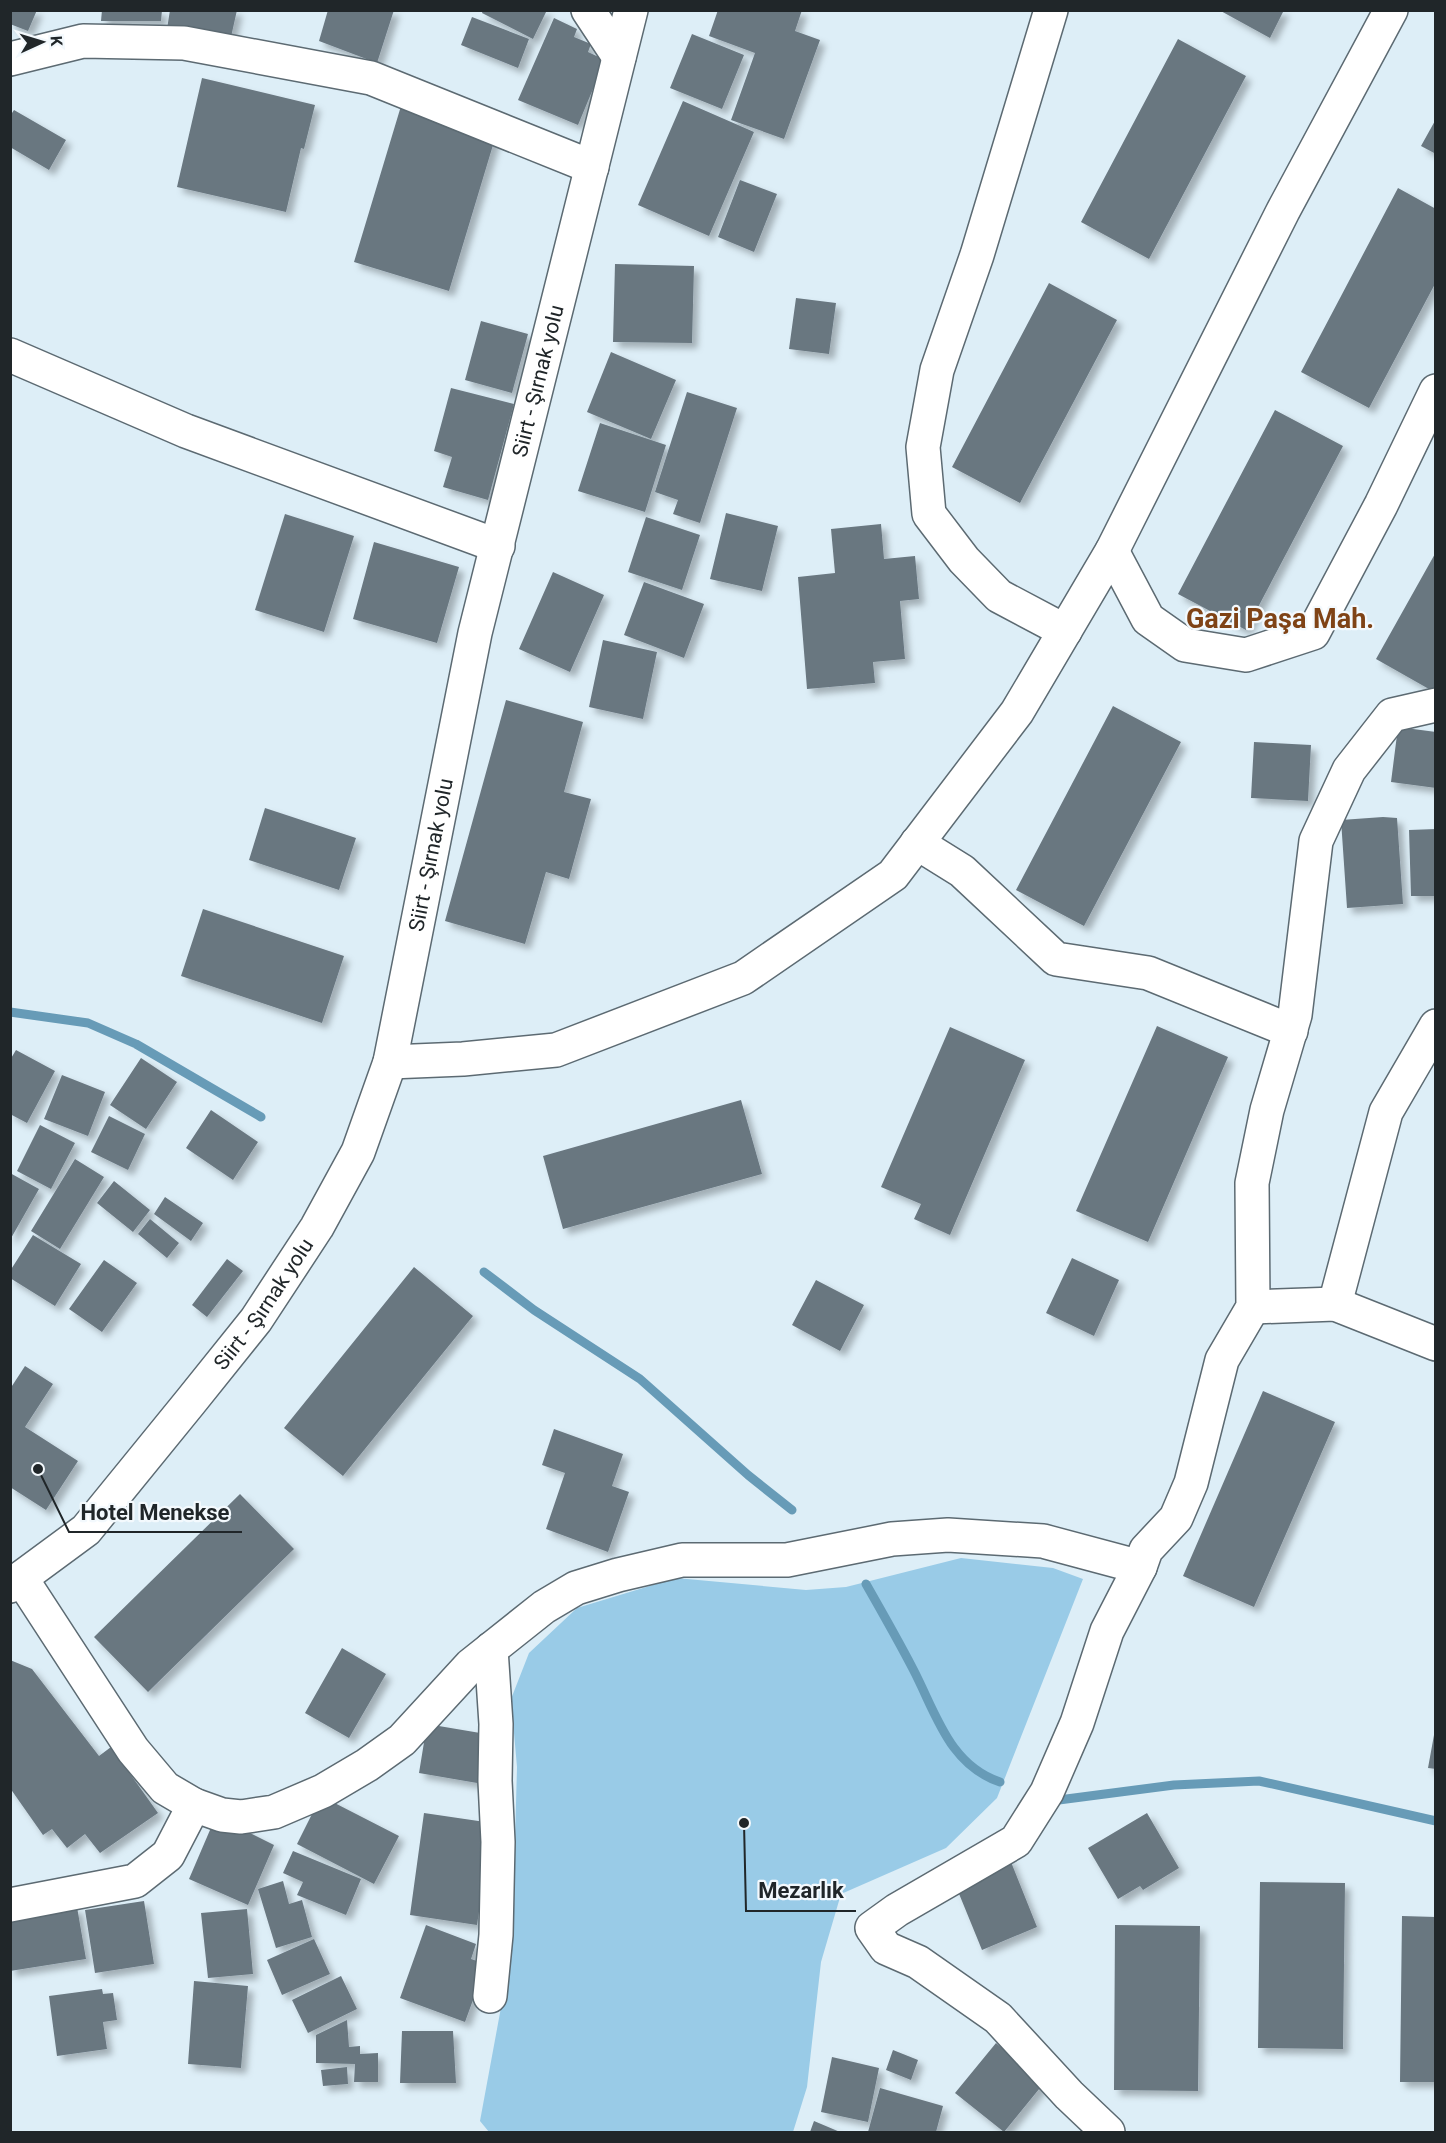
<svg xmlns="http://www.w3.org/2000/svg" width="1446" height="2143" font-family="Roboto,sans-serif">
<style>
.green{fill:#99cbe7}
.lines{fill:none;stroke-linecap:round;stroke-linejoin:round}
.stream{stroke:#679bb7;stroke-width:9}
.building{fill:#697780;filter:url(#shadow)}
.minor-casing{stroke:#5c6a72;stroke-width:36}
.minor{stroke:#fff;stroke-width:33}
.labels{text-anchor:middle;stroke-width:4.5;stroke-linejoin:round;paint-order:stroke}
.street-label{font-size:21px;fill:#202629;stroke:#f3f9fd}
.district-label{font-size:27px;font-weight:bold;fill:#7f4316;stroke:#f3f9fd}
.leader{fill:none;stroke:#202629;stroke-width:2}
.callout-dot{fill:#202629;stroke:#f3f9fd;stroke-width:2}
.callout-label{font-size:22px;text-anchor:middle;font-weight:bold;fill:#202629;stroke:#f3f9fd;stroke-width:4.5;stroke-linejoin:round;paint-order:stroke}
</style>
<defs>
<filter id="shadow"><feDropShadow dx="5.5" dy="5.5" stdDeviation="3" flood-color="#0004"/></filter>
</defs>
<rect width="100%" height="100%" fill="#ddeef7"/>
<path class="green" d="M 961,1558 L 1053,1568 L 1083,1579 L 997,1798 L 946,1848 L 841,1894 L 821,1962 L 807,2087 L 793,2132 L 489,2132 L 480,2121 L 512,1948 L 517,1767 L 511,1699 L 529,1653 L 577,1608 L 676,1578 L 806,1590 L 846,1587 Z"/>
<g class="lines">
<path class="stream" d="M 10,1012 L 88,1023 L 136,1044 L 261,1117
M 484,1272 L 534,1310 L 640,1379 L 748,1475 L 792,1510
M 866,1584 C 882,1612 898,1640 913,1669 C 936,1713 949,1765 1000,1782
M 1051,1801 L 1174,1785 L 1259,1781 L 1436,1821"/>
</g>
<path class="building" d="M 10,10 L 37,10 L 28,31 L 10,24 Z
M 102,10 L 162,10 L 161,21 L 101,21 Z
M 170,10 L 237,10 L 231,37 L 167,29 Z
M 328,10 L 394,10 L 377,63 L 319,41 Z
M 483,10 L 547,10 L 533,39 L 482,13 Z
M 718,10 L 802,10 L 795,31 L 820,40 L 784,139 L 731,120 L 755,53 L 709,36 Z
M 1219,10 L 1284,10 L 1270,38 Z
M 472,17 L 529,39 L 518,68 L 461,45 Z
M 554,18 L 577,29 L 574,37 L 591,44 L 588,52 L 605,60 L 578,125 L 518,100 Z
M 692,34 L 744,55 L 722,109 L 670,88 Z
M 1178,39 L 1246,76 L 1149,259 L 1081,222 Z
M 202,78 L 315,105 L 304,149 L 301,148 L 286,212 L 177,187 Z
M 683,101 L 754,132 L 709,236 L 638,205 Z
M 401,106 L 496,135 L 449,291 L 354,262 Z
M 14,110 L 66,140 L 49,170 L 10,147 L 10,116 Z
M 1436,119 L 1436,154 L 1421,146 Z
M 740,180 L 777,194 L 754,252 L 718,237 Z
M 1398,188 L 1436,209 L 1436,282 L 1369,408 L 1301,372 Z
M 615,264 L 694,266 L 692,343 L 613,342 Z
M 1049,283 L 1117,320 L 1020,503 L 952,467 Z
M 796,298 L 836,303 L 829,354 L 789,349 Z
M 481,321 L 528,334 L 512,393 L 465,380 Z
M 611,352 L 676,380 L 651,439 L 587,412 Z
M 451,388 L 514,404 L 488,500 L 443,487 L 452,457 L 434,451 Z
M 687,392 L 737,408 L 700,523 L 673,514 L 678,500 L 655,492 Z
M 1275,410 L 1343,446 L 1246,630 L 1178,594 Z
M 600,423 L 666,445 L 645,512 L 578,491 Z
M 726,513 L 778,526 L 762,591 L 710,579 Z
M 285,514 L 354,536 L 324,632 L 255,610 Z
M 646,517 L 700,535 L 682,590 L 628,572 Z
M 881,524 L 884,559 L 915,556 L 919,599 L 900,601 L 905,659 L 873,662 L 875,683 L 807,689 L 798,577 L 835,573 L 831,529 Z
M 374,542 L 459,567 L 437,643 L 353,619 Z
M 1436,552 L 1436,693 L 1376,659 Z
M 553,572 L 604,595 L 570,672 L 519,649 Z
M 644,582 L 704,604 L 684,658 L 624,635 Z
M 603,640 L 657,652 L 643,719 L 589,707 Z
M 506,700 L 583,722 L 564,792 L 591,799 L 569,879 L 546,872 L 525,944 L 445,921 Z
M 1113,706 L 1181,742 L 1084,926 L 1016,890 Z
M 1398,727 L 1436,732 L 1436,788 L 1391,782 Z
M 1254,742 L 1311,745 L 1308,801 L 1251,798 Z
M 265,808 L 356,838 L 339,890 L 249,860 Z
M 1383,817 L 1397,818 L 1403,904 L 1347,908 L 1341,820 Z
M 1436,829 L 1436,896 L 1411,896 L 1409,830 Z
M 203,909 L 344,956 L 322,1023 L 181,976 Z
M 1157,1026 L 1228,1057 L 1148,1242 L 1076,1211 Z
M 950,1027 L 1025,1060 L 950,1235 L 914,1219 L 921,1204 L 881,1187 Z
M 16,1050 L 55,1071 L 27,1123 L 10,1114 L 10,1060 Z
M 141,1058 L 177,1082 L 146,1129 L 110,1105 Z
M 62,1075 L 105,1092 L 88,1136 L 44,1119 Z
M 741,1100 L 762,1174 L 563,1229 L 543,1156 Z
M 211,1110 L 258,1142 L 233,1180 L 186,1148 Z
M 109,1116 L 145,1134 L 128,1170 L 91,1152 Z
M 40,1125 L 75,1143 L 51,1189 L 17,1171 Z
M 75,1159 L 104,1177 L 60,1249 L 31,1231 Z
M 10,1173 L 39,1189 L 10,1240 Z
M 114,1181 L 150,1210 L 133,1232 L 97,1203 Z
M 165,1197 L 203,1223 L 191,1241 L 154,1214 Z
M 150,1219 L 179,1243 L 167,1258 L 138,1234 Z
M 33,1235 L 81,1264 L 55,1306 L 10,1278 L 10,1271 Z
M 1072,1258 L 1119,1280 L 1094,1336 L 1046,1313 Z
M 227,1259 L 243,1271 L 207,1317 L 192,1305 Z
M 104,1260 L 137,1283 L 102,1332 L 69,1309 Z
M 414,1267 L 473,1316 L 343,1476 L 284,1428 Z
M 816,1280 L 864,1305 L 840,1351 L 792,1325 Z
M 25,1366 L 53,1384 L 25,1427 L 78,1461 L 46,1510 L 10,1487 L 10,1389 Z
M 1263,1391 L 1335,1422 L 1254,1607 L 1183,1576 Z
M 554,1429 L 623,1454 L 612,1486 L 629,1492 L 608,1552 L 546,1529 L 565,1473 L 542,1465 Z
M 240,1494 L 294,1549 L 148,1692 L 94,1637 Z
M 342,1648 L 386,1674 L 349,1738 L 305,1713 Z
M 10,1660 L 32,1669 L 99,1756 L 111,1747 L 158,1813 L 100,1853 L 85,1834 L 67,1848 L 52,1829 L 43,1835 L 10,1788 Z
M 427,1724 L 492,1735 L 483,1784 L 419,1773 Z
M 1434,1735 L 1436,1735 L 1436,1769 L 1428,1768 Z
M 321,1796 L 399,1836 L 374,1884 L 297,1844 Z
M 424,1813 L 492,1823 L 477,1925 L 410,1915 Z
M 1147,1813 L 1179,1868 L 1143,1890 L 1140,1886 L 1118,1899 L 1088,1848 Z
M 216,1816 L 274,1845 L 248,1905 L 189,1879 Z
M 293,1851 L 361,1879 L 346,1915 L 297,1895 L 303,1882 L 283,1873 Z
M 1009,1857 L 1037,1927 L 982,1950 L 953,1879 Z
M 283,1881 L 289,1904 L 302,1900 L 312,1937 L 276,1948 L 258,1889 Z
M 1260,1882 L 1345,1883 L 1343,2049 L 1258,2048 Z
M 144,1901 L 154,1964 L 95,1973 L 85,1910 Z
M 77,1907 L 86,1959 L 10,1971 L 10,1918 Z
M 247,1909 L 253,1974 L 208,1978 L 201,1913 Z
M 1402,1916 L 1436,1917 L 1436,2082 L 1400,2082 Z
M 426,1925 L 476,1944 L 471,1959 L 486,1964 L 465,2022 L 400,1998 Z
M 1115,1925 L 1200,1926 L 1198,2091 L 1114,2090 Z
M 314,1939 L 330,1974 L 282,1995 L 267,1960 Z
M 341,1976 L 357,2009 L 308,2033 L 292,2000 Z
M 194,1981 L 248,1986 L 241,2068 L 188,2064 Z
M 102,1989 L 103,1994 L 113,1993 L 117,2020 L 103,2022 L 107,2049 L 57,2056 L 49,1996 Z
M 347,2020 L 349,2047 L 360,2046 L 360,2054 L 378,2053 L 378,2082 L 354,2082 L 355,2064 L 316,2063 L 316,2035 Z
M 402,2031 L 453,2031 L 456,2083 L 400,2083 Z
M 996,2043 L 1044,2083 L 1004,2132 L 955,2093 Z
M 893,2050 L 918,2060 L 911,2080 L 886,2070 Z
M 832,2057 L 879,2068 L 868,2122 L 821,2112 Z
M 347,2067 L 348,2084 L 323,2086 L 321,2070 Z
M 880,2088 L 943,2106 L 936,2132 L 868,2132 Z
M 814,2121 L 840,2132 L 810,2132 Z"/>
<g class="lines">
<g class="minor-casing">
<g id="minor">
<path d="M 588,10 L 619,57"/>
<path d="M 1051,10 L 977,255 L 937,370 L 923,447 L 929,514 L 964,560 L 999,596 L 1065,631"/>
<path d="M 10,59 L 83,41 L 184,43 L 371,78 L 592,167"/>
<path d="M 10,355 L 186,431 L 498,546"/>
<path d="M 1112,551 L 1148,619 L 1185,645 L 1246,655 L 1313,633 L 1381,505 L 1436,391"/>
<path d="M 917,843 L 962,871 L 1056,959 L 1148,973 L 1291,1031"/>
<path d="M 390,1062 L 463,1059 L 556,1050 L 743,978 L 893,875 L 1017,712 L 1112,551 L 1283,211 L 1391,10"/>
<path d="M 1335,1304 L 1386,1112 L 1436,1026"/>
<path d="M 1253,1307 L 1335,1304 L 1436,1344"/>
<path d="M 21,1578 L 133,1750 L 165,1788 L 194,1805 L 222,1815 L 241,1817 L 274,1812 L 323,1791 L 367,1765 L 402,1740 L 471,1665 L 544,1607 L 576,1588 L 618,1575 L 682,1560 L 787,1560 L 892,1539 L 948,1535 L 1043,1541 L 1140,1567"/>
<path id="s1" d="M 10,1586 L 86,1530 L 191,1401 L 256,1320 L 317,1227 L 358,1152 L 390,1062 L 475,633 L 631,10"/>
<path d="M 10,1905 L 135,1881 L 168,1855 L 194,1805"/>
<path d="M 490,1996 L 496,1935 L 498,1842 L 495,1781 L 496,1724 L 491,1649"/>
<path d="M 1108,2132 L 1069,2095 L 998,2018 L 918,1962 L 886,1948 L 872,1928 L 897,1910 L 1016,1841 L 1047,1792 L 1077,1723 L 1107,1631 L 1140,1567 L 1146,1550 L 1176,1518 L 1191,1483 L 1222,1360 L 1253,1307 L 1252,1183 L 1267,1110 L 1295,1015 L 1316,841 L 1349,770 L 1392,715 L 1436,705"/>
</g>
</g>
<use href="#minor" class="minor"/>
</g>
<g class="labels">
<g class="street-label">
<text dy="7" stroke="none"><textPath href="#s1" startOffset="1354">Siirt - Şırnak yolu</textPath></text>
<text dy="7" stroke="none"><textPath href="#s1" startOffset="868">Siirt - Şırnak yolu</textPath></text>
<text dy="7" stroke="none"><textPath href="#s1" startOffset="382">Siirt - Şırnak yolu</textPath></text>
</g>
<g class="district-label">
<text x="1280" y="628">Gazi Paşa Mah.</text>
</g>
</g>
<path class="leader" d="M38 1469L69 1532H242M744 1823L746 1911H856"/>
<g class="callout-dot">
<circle cx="38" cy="1469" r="6"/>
<circle cx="744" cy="1823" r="6"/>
</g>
<g class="callout-label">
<text x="155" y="1520">Hotel Menekse</text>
<text x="801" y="1898">Mezarlık</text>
</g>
<rect width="1446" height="2143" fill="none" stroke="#202629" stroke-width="24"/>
<g transform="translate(42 42) rotate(86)" stroke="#f3f9fd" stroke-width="4.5" paint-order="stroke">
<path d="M0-4.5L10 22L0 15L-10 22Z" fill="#202629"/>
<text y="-9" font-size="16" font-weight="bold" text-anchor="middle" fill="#202629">K</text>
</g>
</svg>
